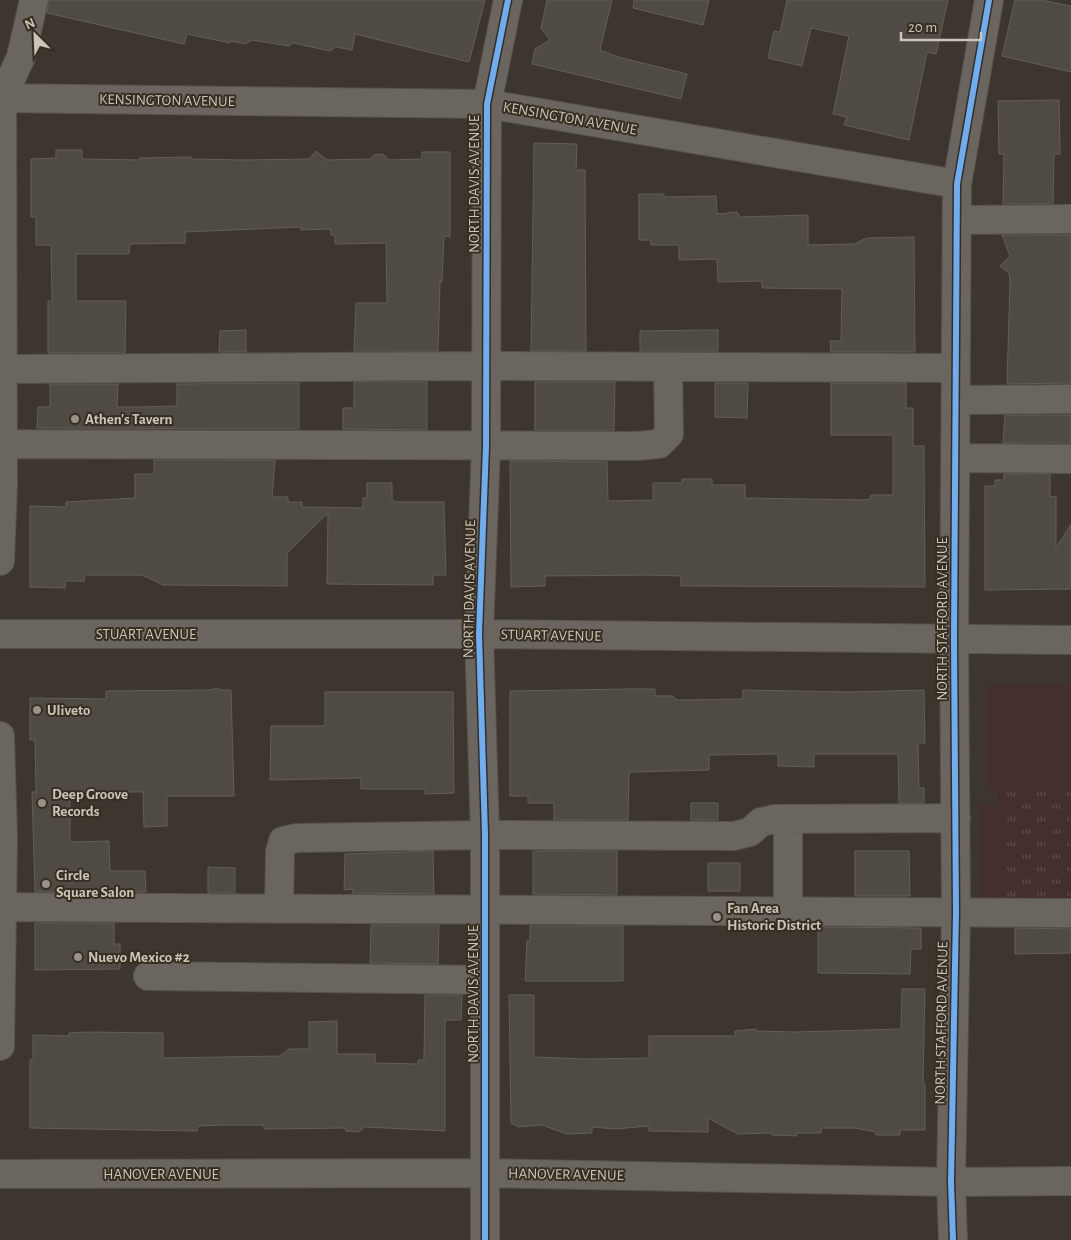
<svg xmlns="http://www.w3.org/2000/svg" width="1071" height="1240" font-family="'Alegreya Sans',sans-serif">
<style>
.park{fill:url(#park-tufts)}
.garden{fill:#442f2c}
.building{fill:#4f4a43;stroke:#635e56}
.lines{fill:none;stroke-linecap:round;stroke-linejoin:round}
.minor-casing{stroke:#56524c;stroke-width:30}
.minor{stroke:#6a655e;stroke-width:28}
.cycleway-casing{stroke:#372e21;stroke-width:9}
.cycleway{stroke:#6dadf4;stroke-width:6}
.poi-dot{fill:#999288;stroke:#372e21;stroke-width:2}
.labels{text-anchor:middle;stroke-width:4;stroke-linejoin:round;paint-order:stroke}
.street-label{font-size:15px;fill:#cbc4b9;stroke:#372e21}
.poi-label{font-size:15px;font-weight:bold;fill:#cbc4b9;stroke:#372e21;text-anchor:start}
</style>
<defs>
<pattern id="park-tufts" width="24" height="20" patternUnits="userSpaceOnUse" patternTransform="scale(1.25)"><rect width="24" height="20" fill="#442f2c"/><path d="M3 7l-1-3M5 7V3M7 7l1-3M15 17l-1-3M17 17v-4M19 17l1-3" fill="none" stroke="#5e4c48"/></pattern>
</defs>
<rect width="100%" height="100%" fill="#3c362e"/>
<path class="park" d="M 988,685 L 1071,685 L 1071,899 L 1002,900 L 1004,804 L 998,804 L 997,790 L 988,790 Z"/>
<path class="garden" d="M 988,685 L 1071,685 L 1071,790 L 988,790 Z
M 1004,804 L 1002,900 L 980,900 L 980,805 Z"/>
<path class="building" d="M 49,0 L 485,0 L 469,62 L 355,34 L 352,50 L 336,47 L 330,51 L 293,43 L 289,46 L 251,40 L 246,44 L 230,41 L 230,43 L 187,34 L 184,44 L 47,13 Z
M 547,0 L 612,0 L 600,50 L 618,57 L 687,74 L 681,99 L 532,64 L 535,49 L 550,40 L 541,28 Z
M 634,0 L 709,0 L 703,25 L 633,8 Z
M 787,0 L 948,0 L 936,54 L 927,52 L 909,140 L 844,125 L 847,117 L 833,114 L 849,36 L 811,28 L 802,66 L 768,58 L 774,31 L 780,32 Z
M 1015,0 L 1041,0 L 1071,6 L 1071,72 L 1002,56 Z
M 1059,100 L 1060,154 L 1054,154 L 1053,204 L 1003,204 L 1004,154 L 999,154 L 998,101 Z
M 534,143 L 577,144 L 576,170 L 585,170 L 586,351 L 531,351 Z
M 56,150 L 82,150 L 82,159 L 140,160 L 140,158 L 191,157 L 191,159 L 244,160 L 309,159 L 316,151 L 327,160 L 370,159 L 374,155 L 383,154 L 389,160 L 422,159 L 422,152 L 450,152 L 450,237 L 444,236 L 442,282 L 440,282 L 438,351 L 354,351 L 356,303 L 387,303 L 386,243 L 335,244 L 335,235 L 331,235 L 330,229 L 301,230 L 301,227 L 185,232 L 185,243 L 130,244 L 129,254 L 76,254 L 76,301 L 126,301 L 125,353 L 48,353 L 48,301 L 52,301 L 51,245 L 36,245 L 36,217 L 31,217 L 31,159 L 56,158 Z
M 639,194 L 664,194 L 664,197 L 716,196 L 717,214 L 737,212 L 740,217 L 808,215 L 808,245 L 854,244 L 867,238 L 914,237 L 915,352 L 831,352 L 830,341 L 841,341 L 841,338 L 842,289 L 762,288 L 762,281 L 718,282 L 717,259 L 679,260 L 679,245 L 651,245 L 651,240 L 639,240 Z
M 1002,235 L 1071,235 L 1071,383 L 1007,384 L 1010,282 L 1009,273 L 1000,266 L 1010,256 Z
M 246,330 L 246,352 L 219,352 L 220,331 Z
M 704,330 L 718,330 L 718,351 L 640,351 L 640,331 Z
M 354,382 L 427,382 L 427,430 L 343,429 L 343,408 L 354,408 Z
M 535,382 L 615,382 L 614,430 L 535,430 Z
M 299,383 L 299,429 L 37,428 L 38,407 L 50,407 L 50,384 L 118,384 L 117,407 L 139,407 L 177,406 L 177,384 Z
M 715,383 L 748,383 L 747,418 L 715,417 Z
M 831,383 L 906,383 L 906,408 L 913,408 L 913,446 L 924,446 L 925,587 L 681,586 L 681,576 L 649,575 L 545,576 L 545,586 L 511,587 L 510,461 L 607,462 L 608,501 L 653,500 L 653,483 L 682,483 L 682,479 L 712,479 L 712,485 L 745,485 L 745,498 L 864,500 L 871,499 L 871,495 L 893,495 L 893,435 L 831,435 Z
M 1005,415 L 1071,415 L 1071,443 L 1003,443 Z
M 154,460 L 275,460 L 272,497 L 288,497 L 288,502 L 302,502 L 302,507 L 363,508 L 363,498 L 367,498 L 367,483 L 392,483 L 392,500 L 397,502 L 444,502 L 446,575 L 433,575 L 433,585 L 327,584 L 328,513 L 287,553 L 287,586 L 163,585 L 142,575 L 85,575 L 84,581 L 66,581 L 65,588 L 30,587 L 30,506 L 66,507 L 66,502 L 135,498 L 135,474 L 154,474 Z
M 1004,474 L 1050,474 L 1050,497 L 1056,496 L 1056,548 L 1071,524 L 1071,589 L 985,590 L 985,486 L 995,486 L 995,480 L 1004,480 Z
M 217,688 L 221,690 L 231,690 L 234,796 L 167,796 L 167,826 L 144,827 L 143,792 L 70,792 L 70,842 L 109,841 L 110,871 L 145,871 L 146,892 L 35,892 L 32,792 L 36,792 L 35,740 L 30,740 L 30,698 L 106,699 L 106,691 L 210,690 Z
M 627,689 L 655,689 L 655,696 L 673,696 L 677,700 L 687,700 L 743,699 L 743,690 L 848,692 L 924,690 L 925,743 L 918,743 L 919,788 L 924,788 L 924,803 L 899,803 L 898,754 L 814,754 L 814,767 L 778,766 L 778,754 L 709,755 L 709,770 L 632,772 L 629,773 L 628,820 L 554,820 L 554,803 L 528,803 L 528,796 L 510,796 L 510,691 Z
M 325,692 L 453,692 L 454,793 L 425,794 L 425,789 L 361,789 L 361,778 L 270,780 L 271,726 L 325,726 Z
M 691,803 L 718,803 L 718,820 L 691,820 Z
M 433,851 L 434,894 L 352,893 L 353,889 L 344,890 L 345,854 Z
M 533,851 L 617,851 L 617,895 L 533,894 Z
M 855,851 L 909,851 L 910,896 L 855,896 Z
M 708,863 L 740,863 L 740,891 L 708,891 Z
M 208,867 L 235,868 L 235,893 L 208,893 Z
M 35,923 L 114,923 L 114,944 L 120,944 L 120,969 L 35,970 Z
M 371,925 L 439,925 L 438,964 L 370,963 Z
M 530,926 L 623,926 L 623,981 L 525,981 L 527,941 L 530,941 Z
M 818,927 L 921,928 L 921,949 L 911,949 L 910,974 L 818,973 Z
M 1015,928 L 1071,929 L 1071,953 L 1015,954 Z
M 902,989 L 925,989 L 923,1084 L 925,1084 L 925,1130 L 900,1130 L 900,1135 L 876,1135 L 876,1132 L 855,1128 L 821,1128 L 821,1133 L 796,1133 L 797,1136 L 772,1135 L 772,1133 L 738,1134 L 708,1118 L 708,1132 L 649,1131 L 649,1126 L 616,1129 L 592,1127 L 592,1133 L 567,1134 L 542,1125 L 518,1127 L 511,1123 L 509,995 L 534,995 L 534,1057 L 587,1059 L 649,1058 L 649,1036 L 735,1036 L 735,1031 L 756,1029 L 756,1031 L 796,1032 L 901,1029 Z
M 425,995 L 462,995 L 461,1020 L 445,1020 L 445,1131 L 365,1127 L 358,1132 L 346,1131 L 345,1128 L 264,1129 L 264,1125 L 226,1125 L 198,1126 L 197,1131 L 30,1128 L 30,1060 L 33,1059 L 33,1035 L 69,1036 L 69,1033 L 87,1032 L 163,1033 L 163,1058 L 280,1056 L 289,1049 L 309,1049 L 309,1022 L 337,1021 L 337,1054 L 375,1054 L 375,1063 L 418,1064 L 418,1060 L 424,1060 Z"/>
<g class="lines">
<g class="minor-casing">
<path id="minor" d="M 0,98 L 487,104 L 957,184
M 957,220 L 1071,219
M 0,369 L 486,366 L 956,368
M 956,400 L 1071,399
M 3,444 L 637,446 L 659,444 L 669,434 L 668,367
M 956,458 L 1071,459
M 0,561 L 3,486 L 2,98 L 21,57 L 34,0
M 0,634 L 479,634 L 1071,640
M 0,736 L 3,838 L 0,1046
M 0,907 L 1071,913
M 279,909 L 280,852 L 283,841 L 297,838 L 485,835 L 734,836 L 750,832 L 761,822 L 775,819 L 956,818
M 788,912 L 788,819
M 148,976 L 485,980
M 0,1174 L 485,1173 L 951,1182 L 1071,1181
M 485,1240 L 485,835 L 479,634 L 486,446 L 487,104 L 508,0
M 953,1240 L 951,1182 L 956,912 L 954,640 L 957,184 L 989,0"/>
</g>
<use href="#minor" class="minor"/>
<g class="cycleway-casing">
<path id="cycleway" d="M 485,1240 L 485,835 L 479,634 L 486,446 L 487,104 L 508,0
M 953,1240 L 951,1182 L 956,912 L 954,640 L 957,184 L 989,0"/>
</g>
<use href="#cycleway" class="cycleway"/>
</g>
<g class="poi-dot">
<circle cx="75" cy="419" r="5"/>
<circle cx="37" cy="710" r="5"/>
<circle cx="42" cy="803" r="5"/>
<circle cx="46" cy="884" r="5"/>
<circle cx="717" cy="917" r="5"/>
<circle cx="78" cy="957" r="5"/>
</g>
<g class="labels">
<g class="street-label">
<text transform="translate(167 100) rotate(1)" y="5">KENSINGTON AVENUE</text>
<text transform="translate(570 118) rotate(10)" y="5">KENSINGTON AVENUE</text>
<text transform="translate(474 184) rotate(-90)" y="5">NORTH DAVIS AVENUE</text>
<text transform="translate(469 589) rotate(-89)" y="5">NORTH DAVIS AVENUE</text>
<text transform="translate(942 619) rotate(-90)" y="5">NORTH STAFFORD AVENUE</text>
<text x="146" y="639">STUART AVENUE</text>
<text transform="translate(551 635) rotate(1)" y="5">STUART AVENUE</text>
<text transform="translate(473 994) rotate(-90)" y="5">NORTH DAVIS AVENUE</text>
<text transform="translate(941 1023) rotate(-89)" y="5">NORTH STAFFORD AVENUE</text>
<text x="161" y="1179">HANOVER AVENUE</text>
<text transform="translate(566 1174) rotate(1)" y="5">HANOVER AVENUE</text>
</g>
<g class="poi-label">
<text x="85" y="424">Athen's Tavern</text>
<text x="47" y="715">Uliveto</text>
<text x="52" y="799">Deep Groove<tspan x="52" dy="17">Records</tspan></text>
<text x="56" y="880">Circle<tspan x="56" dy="17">Square Salon</tspan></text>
<text x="727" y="913">Fan Area<tspan x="727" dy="17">Historic District</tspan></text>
<text x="88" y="962">Nuevo Mexico #2</text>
</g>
</g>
<g transform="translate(35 35) rotate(336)" stroke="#372e21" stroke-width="4" paint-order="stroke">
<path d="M0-4L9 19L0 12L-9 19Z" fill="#cbc4b9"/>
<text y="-8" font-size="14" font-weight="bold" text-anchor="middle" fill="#cbc4b9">N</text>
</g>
<path d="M901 32v8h80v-8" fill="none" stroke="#cbc4b9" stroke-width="2.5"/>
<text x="908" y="32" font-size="15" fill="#cbc4b9" stroke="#372e21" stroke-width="4" paint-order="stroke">20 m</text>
</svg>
